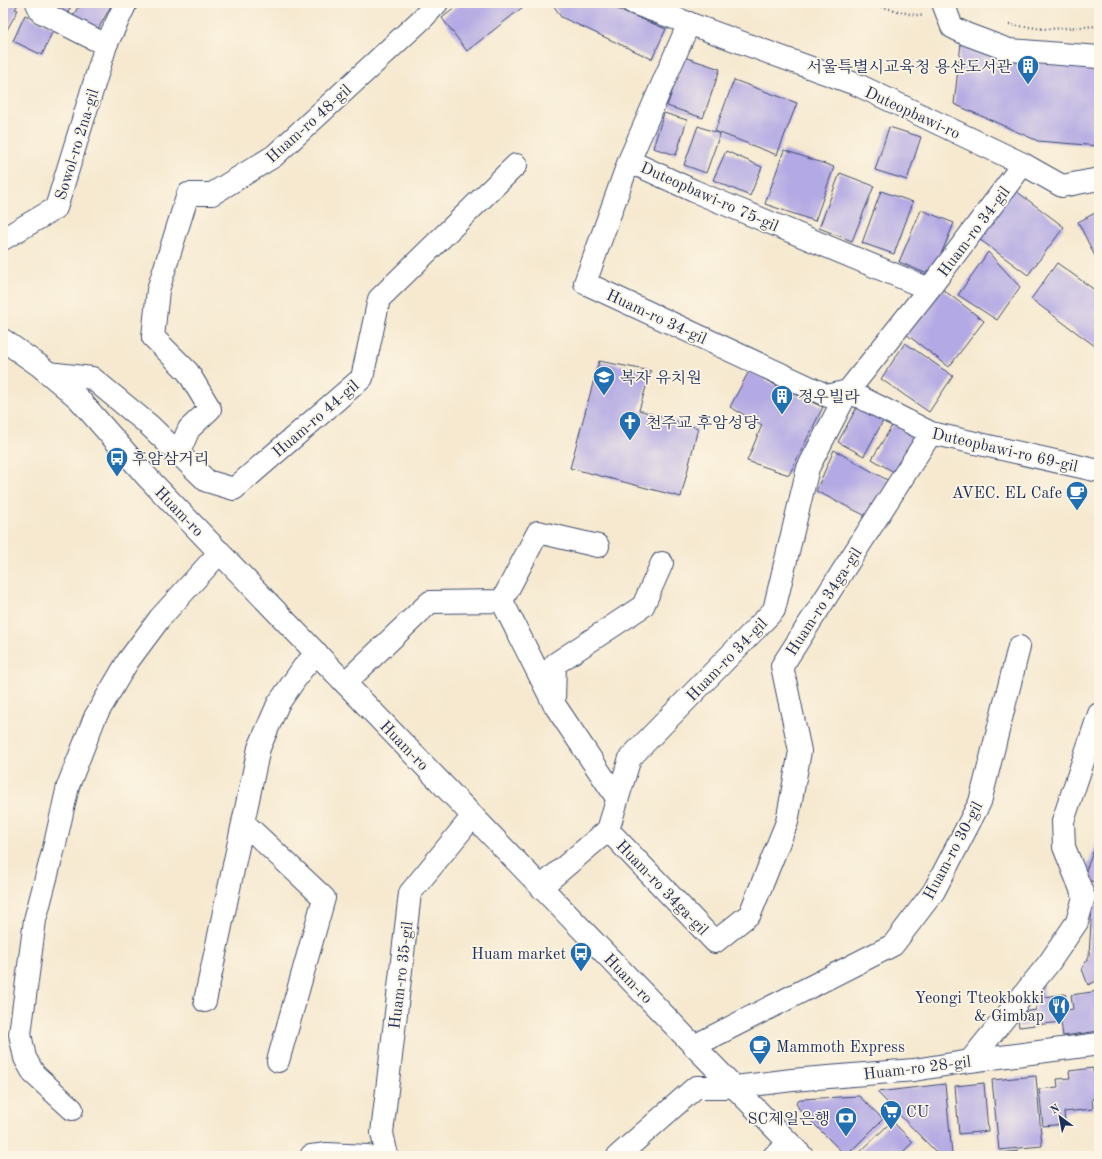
<svg xmlns="http://www.w3.org/2000/svg" width="1102" height="1159" font-family="'Old Standard TT','Noto Serif KR',serif">
<style>
.building{fill:#b3a9e4}
.lines{fill:none;stroke-linecap:round;stroke-linejoin:round}
.minor-casing{stroke:#3c4b6f;stroke-width:24}
.major-casing{stroke:#3c4b6f;stroke-width:24}
.path{stroke:#3c4b6f;stroke-width:2.5;stroke-dasharray:1 3;stroke-linecap:butt}
.minor{stroke:#fff;stroke-width:22}
.major{stroke:#fff;stroke-width:22}
.labels{text-anchor:middle;stroke-width:3.5;stroke-linejoin:round;paint-order:stroke}
.poi-label{font-size:16px;fill:#1b2f5e;stroke:#fcf5e5;text-anchor:start}
.street-label{font-size:16px;fill:#1b2f5e;stroke:#fcf5e5}
</style>
<rect width="100%" height="100%" fill="#fcf5e5"/>
<filter id="ink" filterUnits="userSpaceOnUse"><feTurbulence type="fractalNoise" baseFrequency=".025" numOctaves="2"/><feDisplacementMap in="SourceGraphic" scale="8" xChannelSelector="R" yChannelSelector="G"/><feConvolveMatrix kernelMatrix="1 2 1 2 8 2 1 2 1" color-interpolation-filters="sRGB"/></filter>
<filter id="wash" filterUnits="userSpaceOnUse"><feTurbulence type="fractalNoise" baseFrequency=".012" numOctaves="4" result="noise"/><feDisplacementMap in="SourceGraphic" scale="16" xChannelSelector="R" yChannelSelector="G"/><feGaussianBlur stdDeviation="0.9" result="paint"/><feColorMatrix in="noise" values="0 0 0 0 0 0 0 0 0 0 0 0 0 0 0 0 0 1.4 0 .05"/><feComposite in="paint" operator="in"/></filter>
<g filter="url(#wash)">
<rect width="100%" height="100%" fill="#f6e9d0"/>
<g id="blocks">
<path class="building" d="M 3,3 L 19,3 L 15,9 L 18,10 L 4,35 L 3,34 Z
M 46,3 L 73,3 L 67,14 Z
M 83,3 L 110,3 L 112,4 L 98,29 L 73,16 L 78,7 L 80,8 Z
M 461,3 L 528,3 L 467,51 L 442,18 Z
M 552,3 L 603,3 L 666,29 L 652,59 L 561,17 Z
M 25,15 L 54,28 L 42,55 L 13,41 Z
M 961,43 L 1099,68 L 1099,146 L 1038,141 L 954,104 Z
M 684,57 L 720,69 L 703,118 L 667,106 Z
M 734,80 L 797,103 L 777,155 L 715,131 Z
M 664,113 L 687,120 L 676,155 L 653,148 Z
M 698,126 L 720,134 L 706,173 L 684,165 Z
M 889,127 L 921,137 L 907,180 L 875,170 Z
M 784,150 L 834,167 L 815,221 L 765,204 Z
M 726,151 L 762,167 L 750,196 L 713,180 Z
M 840,173 L 874,186 L 852,241 L 819,228 Z
M 1012,188 L 1064,227 L 1028,275 L 975,236 Z
M 881,191 L 913,202 L 894,254 L 862,243 Z
M 921,210 L 954,223 L 932,276 L 899,262 Z
M 1099,211 L 1099,254 L 1095,256 L 1078,222 Z
M 988,252 L 1020,287 L 997,320 L 958,295 Z
M 1057,263 L 1099,293 L 1099,349 L 1031,299 Z
M 941,288 L 984,321 L 949,367 L 906,334 Z
M 905,343 L 953,376 L 929,412 L 881,379 Z
M 599,361 L 651,371 L 639,410 L 698,428 L 681,497 L 570,468 Z
M 749,371 L 785,390 L 823,407 L 789,475 L 747,461 L 762,425 L 730,407 Z
M 857,407 L 883,421 L 864,456 L 838,442 Z
M 893,424 L 918,439 L 897,474 L 872,459 Z
M 834,450 L 889,481 L 868,517 L 816,491 Z
M 1099,837 L 1099,884 L 1083,878 Z
M 1099,904 L 1099,980 L 1088,985 L 1082,969 L 1089,956 L 1092,905 Z
M 1042,983 L 1044,997 L 1065,994 L 1068,1010 L 1073,1009 L 1071,995 L 1099,991 L 1099,1031 L 1063,1036 L 1061,1022 L 1019,1027 L 1017,1013 L 1036,1010 L 1034,991 Z
M 1093,1068 L 1093,1072 L 1099,1071 L 1099,1099 L 1092,1099 L 1093,1109 L 1064,1112 L 1065,1124 L 1043,1126 L 1039,1089 L 1058,1087 L 1057,1079 L 1070,1078 L 1069,1071 Z
M 1036,1076 L 1042,1146 L 999,1150 L 992,1080 Z
M 984,1083 L 988,1131 L 959,1134 L 955,1086 Z
M 945,1084 L 952,1154 L 940,1156 L 877,1092 Z
M 859,1096 L 883,1119 L 846,1156 L 799,1109 L 796,1103 L 798,1100 L 801,1099 Z
M 892,1121 L 913,1142 L 899,1156 L 856,1156 Z
M 1017,1151 L 1017,1156 L 987,1156 L 987,1155 Z"/>
</g>
</g>
<g filter="url(#ink)">
<use href="#blocks" fill-opacity="0" stroke="#3c4b6f" stroke-width="1"/>
<g class="lines">
<g class="minor-casing">
<path id="minor" d="M 37,3 L 41,12 L 106,45
M 943,3 L 952,27 L 966,34 L 1009,50 L 1099,57
M 689,23 L 629,161 L 694,191 L 929,289
M 629,161 L 585,283 L 828,396 L 848,391 L 931,433 L 1099,471
M 3,239 L 56,208 L 106,45 L 126,3
M 48,373 L 92,378 L 149,425 L 207,481 L 234,489 L 362,378 L 379,299 L 516,165
M 178,454 L 189,429 L 210,409 L 188,372 L 153,337 L 158,290 L 188,194 L 212,194 L 274,156 L 423,18 L 437,3
M 502,601 L 554,704 L 617,798
M 345,683 L 430,602 L 502,601 L 538,532 L 598,546
M 554,701 L 555,664 L 643,606 L 662,563
M 243,822 L 324,898 L 278,1061
M 608,830 L 715,942 L 750,914 L 787,822 L 800,751 L 782,666 L 931,433
M 541,887 L 608,830 L 630,758 L 774,610 L 808,468 L 848,391 L 929,289 L 1023,164
M 205,1001 L 259,748 L 278,704 L 303,668 L 317,653
M 694,1046 L 893,945 L 934,891 L 980,802 L 1019,647
M 970,1061 L 1049,963 L 1077,922 L 1084,897 L 1064,847 L 1063,821 L 1099,714
M 72,1109 L 34,1074 L 25,1058 L 20,1034 L 35,920 L 55,844 L 68,786 L 95,717 L 128,661 L 160,618 L 220,552
M 311,1156 L 327,1154 L 367,1156
M 387,1156 L 382,1133 L 410,893 L 473,816
M 618,1156 L 696,1087 L 735,1087 L 792,1080 L 914,1070 L 970,1061 L 1099,1044
M 774,1156 L 790,1144"/>
</g>
<g class="major-casing">
<path id="major" d="M 633,3 L 858,85 L 1023,164 L 1062,186 L 1099,179
M 3,340 L 40,366 L 78,398 L 148,478 L 694,1046 L 802,1156"/>
</g>
<path class="path" d="M 866,3 L 910,14 L 924,16
M 1009,25 L 1047,29 L 1099,26"/>
<use href="#minor" class="minor"/>
<use href="#major" class="major"/>
</g>
</g>
<defs>
<g id="building-pin" transform="scale(1.15)"><path d="M0 17L-7.5 6A9.5 9.5 0 1 1 7.5 6Z" fill="#1f6fb2" stroke="#fcf5e5"/><path d="M-4-6H4V6H1V3H-1V6H-4ZM-2.5-4.3h1.7v1.8h-1.7ZM.8-4.3h1.7v1.8H.8ZM-2.5-1h1.7V.8h-1.7ZM.8-1h1.7V.8H.8Z" fill="#fff"/></g>
<g id="school-pin" transform="scale(1.15)"><path d="M0 17L-7.5 6A9.5 9.5 0 1 1 7.5 6Z" fill="#1f6fb2" stroke="#fcf5e5"/><path d="M0-5L7-2L0 1L-7-2ZM-4 1L0 2.5L4 1V4Q0 6-4 4Z" fill="#fff"/></g>
<g id="church-pin" transform="scale(1.15)"><path d="M0 17L-7.5 6A9.5 9.5 0 1 1 7.5 6Z" fill="#1f6fb2" stroke="#fcf5e5"/><path d="M-1.2-6h2.4v3.5h3.3v2.4h-3.3V6h-2.4V-.1h-3.3v-2.4h3.3Z" fill="#fff"/></g>
<g id="bus-pin" transform="scale(1.15)"><path d="M0 17L-7.5 6A9.5 9.5 0 1 1 7.5 6Z" fill="#1f6fb2" stroke="#fcf5e5"/><path d="M-5-6H5V4H4V6H2V4H-2V6H-4V4H-5ZM-3.5-4V0h7V-4ZM-3.5 1.2v1.5H-2V1.2ZM2 1.2v1.5H3.5V1.2Z" fill="#fff"/></g>
<g id="cafe-pin" transform="scale(1.15)"><path d="M0 17L-7.5 6A9.5 9.5 0 1 1 7.5 6Z" fill="#1f6fb2" stroke="#fcf5e5"/><path d="M-5.5-4.5H6V0H3Q3 3.5 0 3.5H-2.5Q-5.5 3.5-5.5 0ZM3-3.2v2h1.7v-2ZM-6 4.5H4V6H-6Z" fill="#fff"/></g>
<g id="restaurant-pin" transform="scale(1.15)"><path d="M0 17L-7.5 6A9.5 9.5 0 1 1 7.5 6Z" fill="#1f6fb2" stroke="#fcf5e5"/><path d="M-5-6h1v4h1v-4h1v4h1v-4h1v5L-1.5 .5V6h-2V.5L-5-1ZM5-6V6H3V1.5H1.5Q1.5-4 5-6Z" fill="#fff"/></g>
<g id="supermarket-pin" transform="scale(1.15)"><path d="M0 17L-7.5 6A9.5 9.5 0 1 1 7.5 6Z" fill="#1f6fb2" stroke="#fcf5e5"/><path d="M-6-5.5h2.5l.6 2H6L4.5 2H-2.5L-4.4-4H-6ZM-1.5 3.2a1.3 1.3 0 1 0 .1 0ZM3 3.2a1.3 1.3 0 1 0 .1 0Z" fill="#fff"/></g>
<g id="bank-pin" transform="scale(1.15)"><path d="M0 17L-7.5 6A9.5 9.5 0 1 1 7.5 6Z" fill="#1f6fb2" stroke="#fcf5e5"/><path d="M-6-4H6V4H-6ZM0-2.3a2.3 2.3 0 1 0 0 4.6a2.3 2.3 0 1 0 0-4.6Z" fill="#fff"/></g>
</defs>
<g fill-rule="evenodd">
<use href="#building-pin" x="1028" y="66"/>
<use href="#school-pin" x="604" y="377"/>
<use href="#building-pin" x="782" y="396"/>
<use href="#church-pin" x="630" y="422"/>
<use href="#bus-pin" x="117" y="458"/>
<use href="#cafe-pin" x="1077" y="492"/>
<use href="#bus-pin" x="581" y="953"/>
<use href="#restaurant-pin" x="1059" y="1006"/>
<use href="#cafe-pin" x="760" y="1046"/>
<use href="#supermarket-pin" x="891" y="1111"/>
<use href="#bank-pin" x="846" y="1118"/>
</g>
<g class="labels">
<g class="poi-label">
<text x="1012" y="72" text-anchor="end">서울특별시교육청 용산도서관</text>
<text x="620" y="383">복자 유치원</text>
<text x="798" y="402">정우빌라</text>
<text x="646" y="428">천주교 후암성당</text>
<text x="132" y="464">후암삼거리</text>
<text x="1062" y="498" text-anchor="end">AVEC. EL Cafe</text>
<text x="566" y="959" text-anchor="end">Huam market</text>
<text x="1044" y="1003" text-anchor="end">Yeongi Tteokbokki<tspan x="1044" dy="18">&amp; Gimbap</tspan></text>
<text x="776" y="1052">Mammoth Express</text>
<text x="906" y="1117">CU</text>
<text x="830" y="1124" text-anchor="end">SC제일은행</text>
</g>
<g class="street-label">
<text transform="translate(913 112) rotate(25)" y="6">Duteopbawi-ro</text>
<text transform="translate(308 123) rotate(-42)" y="6">Huam-ro 48-gil</text>
<text transform="translate(76 144) rotate(-73)" y="6">Sowol-ro 2na-gil</text>
<text transform="translate(710 196) rotate(24)" y="6">Duteopbawi-ro 75-gil</text>
<text transform="translate(973 231) rotate(-53)" y="6">Huam-ro 34-gil</text>
<text transform="translate(657 316) rotate(25)" y="6">Huam-ro 34-gil</text>
<text transform="translate(315 418) rotate(-41)" y="6">Huam-ro 44-gil</text>
<text transform="translate(1005 449) rotate(13)" y="6">Duteopbawi-ro 69-gil</text>
<text transform="translate(180 511) rotate(46)" y="6">Huam-ro</text>
<text transform="translate(823 601) rotate(-57)" y="6">Huam-ro 34ga-gil</text>
<text transform="translate(726 659) rotate(-46)" y="6">Huam-ro 34-gil</text>
<text transform="translate(405 745) rotate(46)" y="6">Huam-ro</text>
<text transform="translate(952 850) rotate(-62)" y="6">Huam-ro 30-gil</text>
<text transform="translate(663 887) rotate(46)" y="6">Huam-ro 34ga-gil</text>
<text transform="translate(400 975) rotate(-83)" y="6">Huam-ro 35-gil</text>
<text transform="translate(629 978) rotate(46)" y="6">Huam-ro</text>
<text transform="translate(917 1067) rotate(-7)" y="6">Huam-ro 28-gil</text>
</g>
</g>
<rect width="1102" height="1159" fill="none" stroke="#fcf5e5" stroke-width="16"/>
<g transform="translate(1060 1117) rotate(328)" stroke="#fcf5e5" stroke-width="3" paint-order="stroke">
<path d="M0-3L7 15L0 10L-7 15Z" fill="#1b2f5e"/>
<text y="-6" font-size="11" font-weight="bold" text-anchor="middle" fill="#1b2f5e">N</text>
</g>
</svg>
